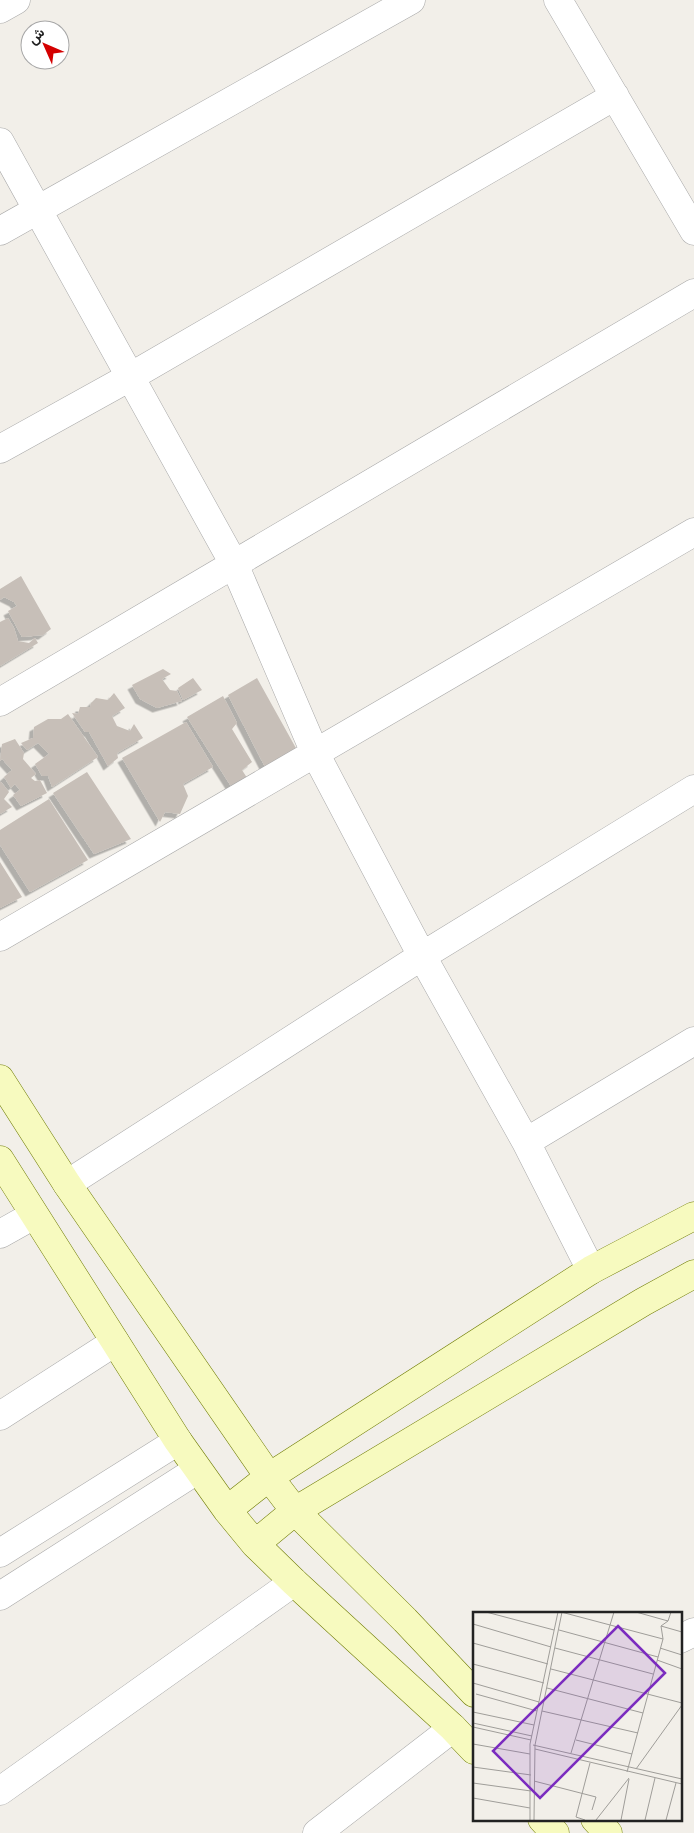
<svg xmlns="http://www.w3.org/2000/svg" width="694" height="1833" font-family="Manrope,Vazirmatn,sans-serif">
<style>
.building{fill:#c7bfb8;filter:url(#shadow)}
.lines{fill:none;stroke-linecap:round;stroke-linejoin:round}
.street-casing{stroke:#a9a9a9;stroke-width:29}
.secondary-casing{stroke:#707d05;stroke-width:29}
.street{stroke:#fff;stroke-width:28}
.secondary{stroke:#f7fabf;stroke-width:28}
.inset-road{fill:none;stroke:#9f9d99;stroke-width:1}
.view{fill:#7b2cbf;fill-opacity:0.15;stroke:#7b2cbf;stroke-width:2.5}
.inset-edge{fill:none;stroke:#222;stroke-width:2.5}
</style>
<defs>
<filter id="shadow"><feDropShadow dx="-4.5" dy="4.5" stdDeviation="0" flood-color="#0004"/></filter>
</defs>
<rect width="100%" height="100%" fill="#f2efe9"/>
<path class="building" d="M 21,576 L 51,629 L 43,635 L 22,637 L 8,611 L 17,606 L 14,602 L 4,597 L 0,600 L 0,589 Z
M 8,618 L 14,628 L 18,641 L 29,643 L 35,638 L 38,643 L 0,666 L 0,622 Z
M 163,669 L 171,674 L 162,679 L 170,690 L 177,691 L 182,701 L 157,708 L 140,699 L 132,685 Z
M 193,678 L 202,690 L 183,700 L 178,688 Z
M 257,678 L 297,750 L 265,767 L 228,695 Z
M 114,693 L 125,708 L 112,716 L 117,726 L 130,731 L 134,724 L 143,738 L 117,753 L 118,758 L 108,766 L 89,732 L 85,732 L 72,713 L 78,714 L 80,707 L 90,707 L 91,703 L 96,698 L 108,700 Z
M 223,696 L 237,723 L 232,729 L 252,762 L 242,770 L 251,784 L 236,794 L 187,717 Z
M 68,714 L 98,757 L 52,787 L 48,776 L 42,776 L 35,764 L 49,754 L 38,743 L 27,750 L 21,743 L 33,738 L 34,727 L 48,719 L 61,719 Z
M 186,722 L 213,767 L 183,784 L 188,796 L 180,814 L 165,812 L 160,822 L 122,758 Z
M 15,739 L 24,753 L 23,759 L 36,774 L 31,778 L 35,781 L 40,780 L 47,793 L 21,806 L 13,795 L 20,790 L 15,784 L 11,788 L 4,777 L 12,770 L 2,759 L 0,761 L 2,744 Z
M 87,772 L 131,839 L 94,854 L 53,793 Z
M 0,782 L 1,782 L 9,792 L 4,799 L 12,807 L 0,814 Z
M 49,799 L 88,860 L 30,892 L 0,845 L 0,830 Z
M 0,862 L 22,897 L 0,908 Z"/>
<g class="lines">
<g class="street-casing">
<path id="street" d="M 558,0 L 694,231
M 0,9 L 16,0
M 0,142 L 234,564 L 315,753 L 422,956 L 526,1142 L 591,1270
M 0,231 L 411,0
M 0,449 L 130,377 L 615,96
M 0,702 L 694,293
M 0,937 L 694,532
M 526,1142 L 694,1041
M 67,1184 L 422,956 L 694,789
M 0,1234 L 34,1215
M 0,1416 L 115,1342
M 0,1553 L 178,1441
M 0,1596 L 197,1470
M 680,1639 L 694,1632
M 0,1791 L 294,1582
M 317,1833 L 453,1728"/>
</g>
<g class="secondary-casing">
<path id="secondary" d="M 0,1079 L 67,1184 L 269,1477 L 295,1511 L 405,1620 L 474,1693
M 0,1160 L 178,1441 L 227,1510 L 255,1544 L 294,1582 L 453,1728 L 474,1750
M 227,1510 L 269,1477 L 591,1270 L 694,1216
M 255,1544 L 295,1511 L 643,1302 L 694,1274
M 542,1819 L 555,1833
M 595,1819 L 608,1833"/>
</g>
<use href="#street" class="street"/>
<use href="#secondary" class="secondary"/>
</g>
<g transform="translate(473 1612)">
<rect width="209" height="209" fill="#f2efe9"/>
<path class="inset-road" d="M 13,0 L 81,18M 88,0 L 190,27M 163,0 L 195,9M 0,12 L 78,35M 188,14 L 209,20M 86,18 L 185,45M 0,31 L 75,52M 82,36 L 180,62M 187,36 L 209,43M 184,48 L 209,57M 0,52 L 71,71M 78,57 L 209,91M 0,71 L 66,90M 74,76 L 170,101M 3,82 L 64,99M 69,99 L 165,121M 0,100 L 61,113M 0,111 L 59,124M 0,115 L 58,128M 103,128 L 159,142M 0,132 L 57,142M 60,133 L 209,167M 62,137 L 209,172M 98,141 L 141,0M 0,155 L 58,163M 163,157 L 209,93M 154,160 L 190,27 L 188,14 L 195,9 L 198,0M 61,169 L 123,185 L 119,198M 0,171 L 58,179M 0,186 L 57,196M 57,208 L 57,132 L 85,0M 61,208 L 62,133 L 89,0M 112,208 L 103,205 L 117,151M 123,208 L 156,166M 148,208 L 156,167M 172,208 L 182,166M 193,208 L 203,171"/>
<path class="view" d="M 145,14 L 192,61 L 67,186 L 20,139 Z"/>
<rect width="209" height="209" class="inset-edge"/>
</g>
<g transform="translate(45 45) rotate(315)"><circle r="24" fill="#ffffff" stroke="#a7a7a7"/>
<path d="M0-4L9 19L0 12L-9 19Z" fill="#d40000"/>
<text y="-8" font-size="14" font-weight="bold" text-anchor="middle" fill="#222222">ش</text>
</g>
</svg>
